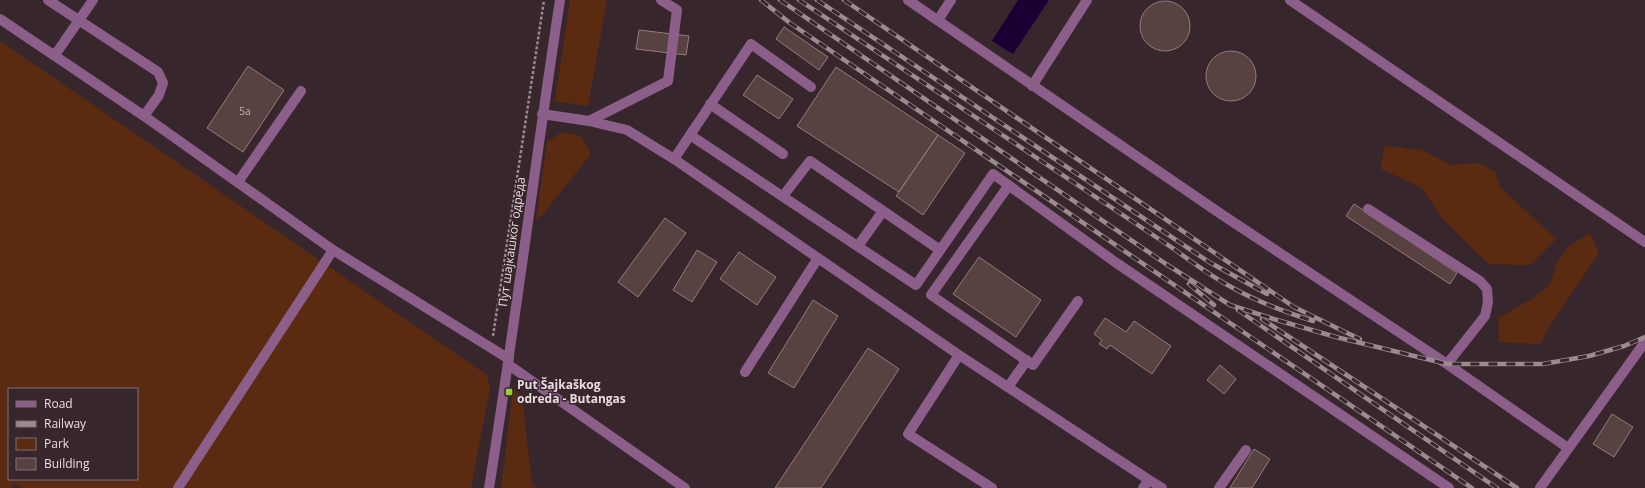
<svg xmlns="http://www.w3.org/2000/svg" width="1645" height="488" font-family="'Open Sans',sans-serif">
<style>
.green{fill:#5a2b10;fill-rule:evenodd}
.water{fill:#190034}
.building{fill:#574141;stroke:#947c7b}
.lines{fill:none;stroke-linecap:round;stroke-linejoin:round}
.path{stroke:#998a8f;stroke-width:2.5;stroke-dasharray:3 2;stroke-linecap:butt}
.minor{stroke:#8c5f8b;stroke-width:10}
.rail-casing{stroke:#9b8b91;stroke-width:4.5}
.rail{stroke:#38262d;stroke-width:3;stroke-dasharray:9;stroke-linecap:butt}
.poi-dot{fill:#97cc39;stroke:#38262d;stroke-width:1.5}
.labels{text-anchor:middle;stroke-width:3;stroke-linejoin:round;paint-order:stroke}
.number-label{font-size:10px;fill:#c4b5b8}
.street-label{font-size:12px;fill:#e9dce0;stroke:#38262d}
.poi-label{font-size:12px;font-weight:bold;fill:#e9dce0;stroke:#38262d;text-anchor:start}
</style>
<rect width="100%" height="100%" fill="#38262d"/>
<path class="green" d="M 570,0 L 607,0 L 588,106 L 555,101 Z
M 0,41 L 487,375 L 490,389 L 471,488 L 24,488 L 14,483 L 11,488 L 0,488 ZM 9,389 L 137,389 L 137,479 L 9,479 Z
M 562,132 L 581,136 L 591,154 L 543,214 L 536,220 L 547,142 Z
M 1384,146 L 1422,150 L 1451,165 L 1480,163 L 1495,172 L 1500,187 L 1556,239 L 1530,265 L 1489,264 L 1443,219 L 1421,187 L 1381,169 Z
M 1590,233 L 1599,253 L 1548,328 L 1541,344 L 1499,342 L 1498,318 L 1532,299 L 1550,285 L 1557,262 L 1568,247 Z
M 513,390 L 522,395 L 532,484 L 538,488 L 501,488 Z"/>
<path class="water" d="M 1018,0 L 1049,0 L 1013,54 L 992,41 Z"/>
<path class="building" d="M1140 26a25 25 0 1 1 50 0a25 25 0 1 1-50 0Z
M 784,27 L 828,57 L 819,70 L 776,39 Z
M 639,30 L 689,36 L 686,55 L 636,49 Z
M1206 76a25 25 0 1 1 50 0a25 25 0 1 1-50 0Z
M 248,66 L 284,90 L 243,152 L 207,128 Z
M 836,67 L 938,135 L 899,192 L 797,126 Z
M 757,75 L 793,99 L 779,119 L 743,95 Z
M 938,135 L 965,153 L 923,215 L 896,196 Z
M 1354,204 L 1457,273 L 1450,284 L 1346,216 Z
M 665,218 L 686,233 L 638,297 L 618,282 Z
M 697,250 L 717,262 L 692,302 L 673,290 Z
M 739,252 L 776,277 L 757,305 L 720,279 Z
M 979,257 L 1041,300 L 1016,337 L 953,294 Z
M 813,300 L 838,316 L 794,388 L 768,373 Z
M 1105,318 L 1126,332 L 1134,321 L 1171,346 L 1152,374 L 1110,345 L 1107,349 L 1099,344 L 1102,340 L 1094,334 Z
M 868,348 L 899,369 L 821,488 L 775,488 Z
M 1220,365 L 1236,379 L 1224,394 L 1207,380 Z
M 1612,414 L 1633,427 L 1614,457 L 1593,444 Z
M 1254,449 L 1270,459 L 1252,488 L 1230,488 Z"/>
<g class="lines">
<path class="path" d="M 493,336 L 544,0"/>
<path class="minor" d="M 48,0 L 158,72 L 163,83 L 159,95 L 144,116
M 908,0 L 1221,214 L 1447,364 L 1568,448
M 1290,0 L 1645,242
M 0,19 L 144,116 L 333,250 L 509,359
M 938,20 L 951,0
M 55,55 L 93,0
M 1032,86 L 1087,0
M 710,104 L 783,154
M 542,114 L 589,121 L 627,130 L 674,159 L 959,355 L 1149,480 L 1143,488
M 589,121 L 668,81 L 677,10 L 661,0
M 690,135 L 916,285 L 993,174 L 1115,262 L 1449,488
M 674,159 L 751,44 L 811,87
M 238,182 L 301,91
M 1009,185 L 931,295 L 1033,365 L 1078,301
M 783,196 L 810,161 L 940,250
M 1368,209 L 1480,281 L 1487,289 L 1488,302 L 1485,316 L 1447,364
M 858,246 L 883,211
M 959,355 L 908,434 L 992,488
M 509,365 L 685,488
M 745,372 L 818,258
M 1008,387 L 1027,360
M 1149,480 L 1162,488
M 178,488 L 333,250
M 489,488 C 515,326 535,162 560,0
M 1219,488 L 1246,450
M 1540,488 L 1645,342"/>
<g class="rail-casing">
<path id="rail" d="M 761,0 L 790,23 L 1472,488
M 780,0 L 1166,264 L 1230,305 L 1277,320 L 1336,337 L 1447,364 L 1543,364 L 1589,356 L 1624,346 L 1645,337
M 799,0 L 1174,249 C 1193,263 1212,277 1233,288 C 1258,302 1285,312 1313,321
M 817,0 L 1209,262 L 1267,294
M 844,0 L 1294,307 L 1343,331 L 1360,339
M 1189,284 L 1214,305
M 1238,310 L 1497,488
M 1262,319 L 1517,488"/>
</g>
<use href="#rail" class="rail"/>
</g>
<rect class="poi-dot" x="505" y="388" width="8" height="8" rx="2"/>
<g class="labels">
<g class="number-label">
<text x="245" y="115">5a</text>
</g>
<g class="street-label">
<text transform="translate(512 242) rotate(-82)" y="4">Пут шајкашког одреда</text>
</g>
<g class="poi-label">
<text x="517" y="389">Put Šajkaškog<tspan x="517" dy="14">odreda - Butangas</tspan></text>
</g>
</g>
<rect x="8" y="388" width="130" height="92" fill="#38262d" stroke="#7f6f75"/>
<rect x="16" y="401" width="20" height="6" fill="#8c5f8b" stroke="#7f6f75"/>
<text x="44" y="408" font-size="12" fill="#e9dce0">Road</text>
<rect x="16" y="421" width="20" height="6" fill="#9b8b91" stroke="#7f6f75"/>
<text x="44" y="428" font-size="12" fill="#e9dce0">Railway</text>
<rect x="16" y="438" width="20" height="12" fill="#5a2b10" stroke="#7f6f75"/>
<text x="44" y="448" font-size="12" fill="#e9dce0">Park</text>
<rect x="16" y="458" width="20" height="12" fill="#574141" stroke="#7f6f75"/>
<text x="44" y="468" font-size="12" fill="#e9dce0">Building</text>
</svg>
